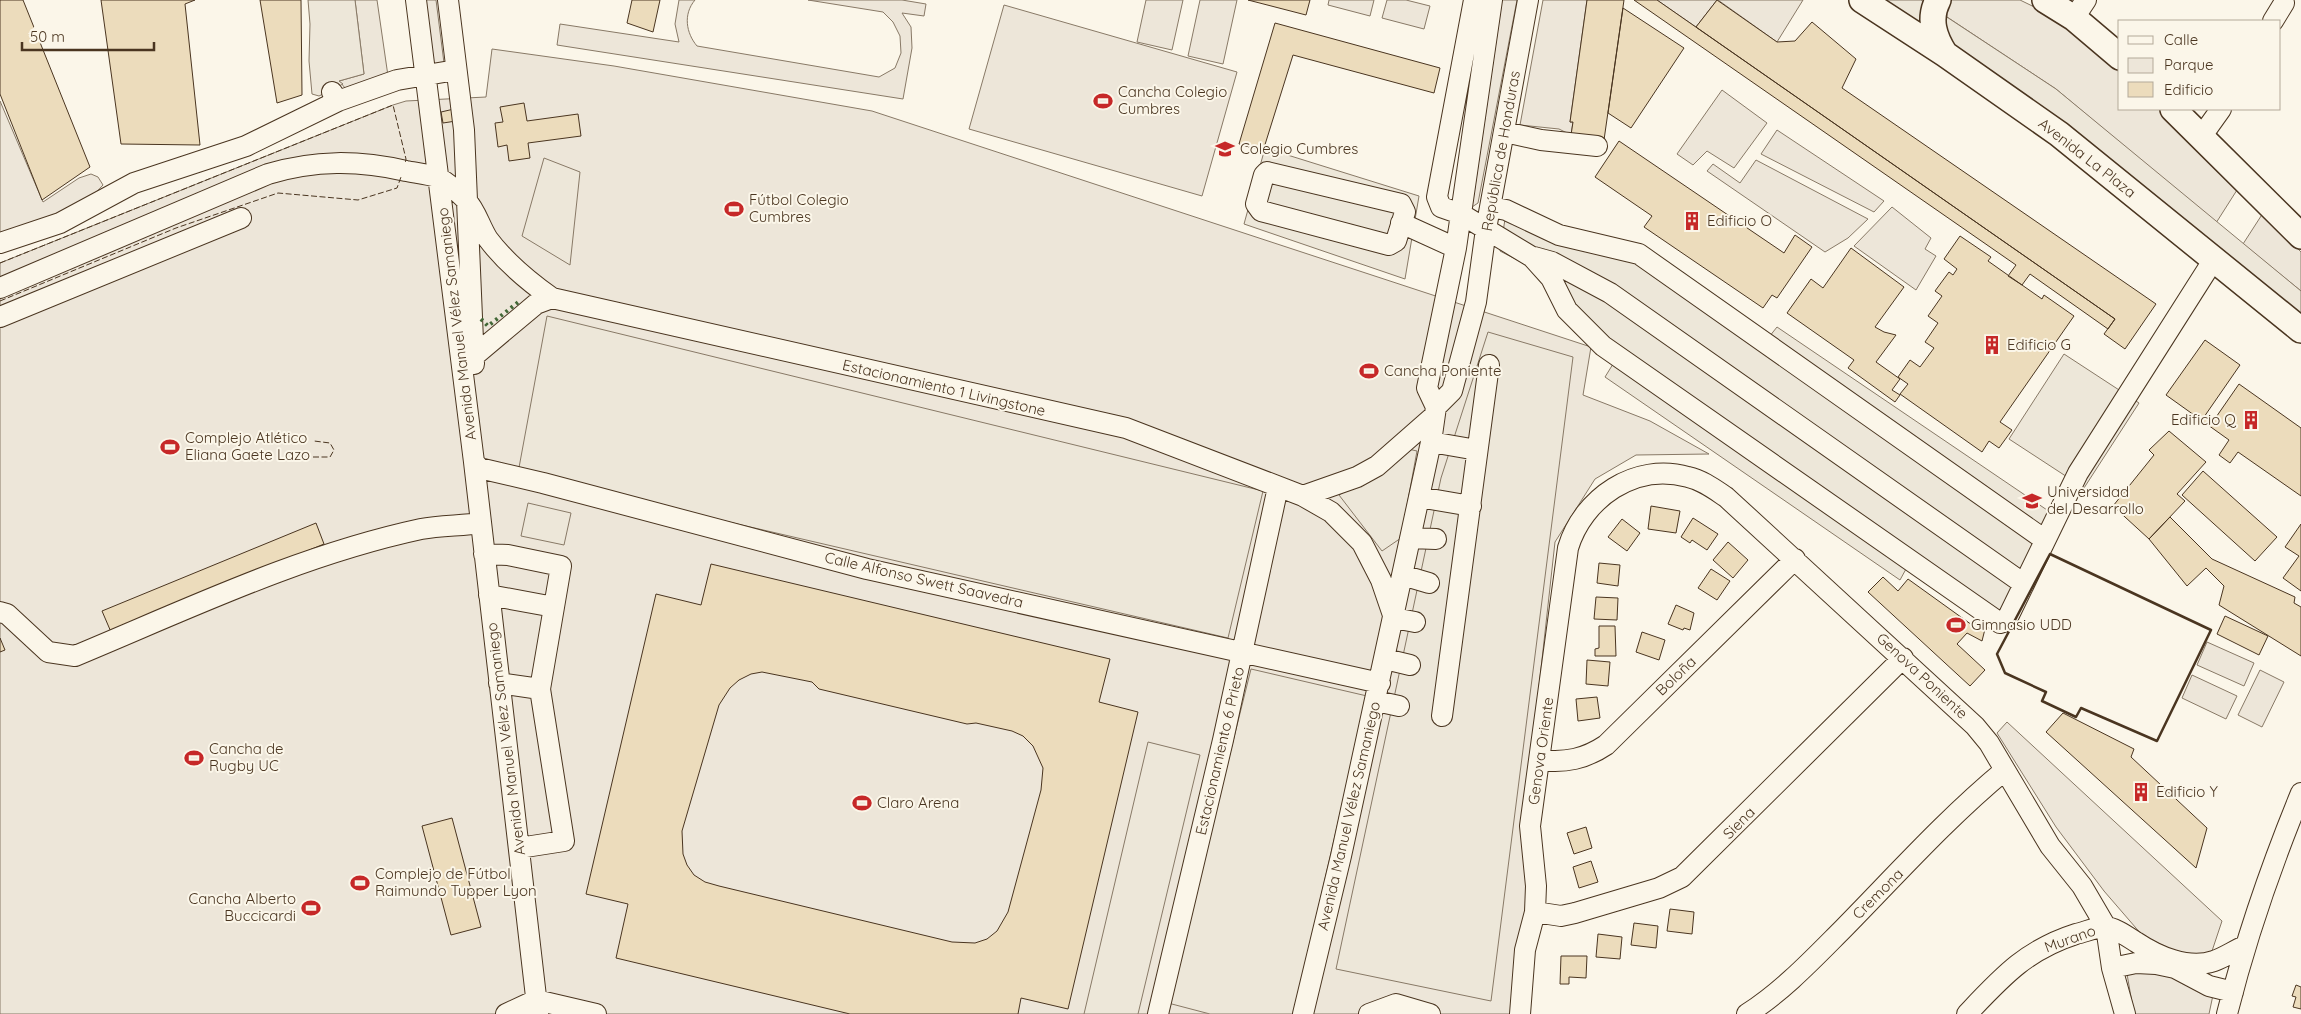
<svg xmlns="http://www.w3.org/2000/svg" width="2301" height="1014" font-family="Quicksand,sans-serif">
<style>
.green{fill:#ede6d9;stroke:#887966}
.parking{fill:#ede7d9;stroke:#887966}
.building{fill:#ecdcbc;stroke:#4a3520;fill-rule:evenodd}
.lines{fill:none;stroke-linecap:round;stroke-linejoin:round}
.minor-casing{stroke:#4a3520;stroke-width:22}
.major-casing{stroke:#4a3520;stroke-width:28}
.minor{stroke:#fbf6e9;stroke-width:20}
.major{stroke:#fbf6e9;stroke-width:25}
.hedge{stroke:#436837;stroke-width:4;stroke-dasharray:2.5 4;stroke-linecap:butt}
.fence{stroke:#4a3520;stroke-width:1;stroke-dasharray:6 2.5;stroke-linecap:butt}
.wall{stroke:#4a3520;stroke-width:2.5}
.labels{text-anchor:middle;stroke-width:4;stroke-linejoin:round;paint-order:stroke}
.poi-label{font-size:15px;fill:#4a3520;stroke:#fbf6e9;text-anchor:start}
.street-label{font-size:15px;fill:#4a3520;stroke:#fbf6e9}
</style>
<rect width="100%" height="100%" fill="#fbf6e9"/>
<path class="green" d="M 355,0 L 377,0 L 388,76 L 346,89 L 339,81 L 364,74 Z
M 424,0 L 436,0 L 444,63 L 433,64 Z
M 679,0 L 695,0 C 683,14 686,33 697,46 L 879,77 L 895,68 L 901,53 L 900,36 L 893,22 L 883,12 L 808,0 L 902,0 L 926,4 L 924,16 L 902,13 L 911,27 L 912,48 L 903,99 L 557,45 L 560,24 L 679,42 L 675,24 Z
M 1146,0 L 1183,0 L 1172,50 L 1137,42 Z
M 1200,0 L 1237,0 L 1223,64 L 1188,56 Z
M 1329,0 L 1374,0 L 1370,16 L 1328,5 Z
M 1387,0 L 1406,0 L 1430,6 L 1424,29 L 1382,18 Z
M 1502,0 L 1517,0 L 1478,203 L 1472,207 Z
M 1543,0 L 1587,0 L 1570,122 L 1573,122 L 1571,135 L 1559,129 L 1520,125 Z
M 1657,0 L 1717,0 L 1696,27 Z
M 1718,0 L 1803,0 L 1777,42 Z
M 1946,0 L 2020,0 L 2063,21 L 2120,73 L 2120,109 L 2158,109 L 2209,155 L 2237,190 L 2216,223 L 2056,89 L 1941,13 Z
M 1004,5 L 1237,72 L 1202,196 L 969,129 Z
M 492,49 L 614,66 L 872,111 L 1591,347 L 1583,395 L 1650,421 L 1709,454 L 1636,455 L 1595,479 L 1555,542 L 1531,759 L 1531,885 L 1514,1014 L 0,1014 L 0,263 L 393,105 L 406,101 L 486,97 Z
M 1722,90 L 1767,123 L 1734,168 L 1707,151 L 1693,165 L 1677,154 Z
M 0,101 L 43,202 L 79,178 L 91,174 L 98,177 L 103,185 C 78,214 35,223 0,237 Z
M 1777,130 L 1884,201 L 1874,212 L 1761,154 Z
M 1756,160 L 1868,219 L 1848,238 L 1825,252 L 1707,171 L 1713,164 L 1740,183 Z
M 1892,207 L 1931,238 L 1925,249 L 1936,256 L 1916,290 L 1854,246 Z
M 2263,213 L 2301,252 L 2301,291 L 2243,244 Z
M 2207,642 L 2254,663 L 2244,686 L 2197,665 Z
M 2260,670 L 2284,682 L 2262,727 L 2238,715 Z
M 2192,675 L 2237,696 L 2226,719 L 2182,698 Z
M 2007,722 L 2222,921 L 2211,954 L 2182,955 L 2142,935 L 2104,891 L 2056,827 L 1997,733 Z
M 2158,970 L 2213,995 L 2209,1014 L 2134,1014 L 2127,974 Z"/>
<path class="parking" d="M 308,0 L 355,0 L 364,74 L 339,81 L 343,84 L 319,96 L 312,94 L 309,61 L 310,24 Z
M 1862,0 L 1921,0 L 2056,89 L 2301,291 L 2301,322 Z
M 1265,148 L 1419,196 L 1405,279 L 1244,224 Z
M 544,158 L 580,172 L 570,265 L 522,236 Z
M 1508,200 L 1539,220 L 1640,247 L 1769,337 L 1777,327 L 2050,512 L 1996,621 L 1906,569 L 1900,580 L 1605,377 L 1613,364 L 1574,332 L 1553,298 L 1544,274 L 1500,251 Z
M 547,316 L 1263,491 L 1228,638 L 518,473 Z
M 1488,332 L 1573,357 L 1491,1001 L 1336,969 L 1441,478 Z
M 2064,354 L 2139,403 L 2084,488 L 2009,439 Z
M 1408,449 L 1417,451 L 1401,538 L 1382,551 L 1339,495 L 1376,474 Z
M 528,503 L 571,513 L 564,545 L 521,536 Z
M 1251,669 L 1367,696 L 1294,1014 L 1210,1014 L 1168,1003 Z
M 1148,742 L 1200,755 L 1138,1014 L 1084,1014 Z"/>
<path class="building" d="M 0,0 L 23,0 L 90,167 L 42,200 L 0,94 Z
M 101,0 L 195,0 L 185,4 L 200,145 L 121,144 Z
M 260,0 L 301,0 L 302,95 L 277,103 Z
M 632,0 L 660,0 L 653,32 L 627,23 Z
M 1248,0 L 1310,0 L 1306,15 Z
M 1587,0 L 1624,0 L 1604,140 L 1571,135 L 1573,122 L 1570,122 Z
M 1634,0 L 1657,0 L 2115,319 L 2108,329 L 2030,274 L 2022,285 L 2008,276 L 2016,265 Z
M 1717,0 L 1777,42 L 1795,41 L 1812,22 L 1856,59 L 1842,88 L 2156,304 L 2125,349 L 2104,334 L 2115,319 L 1696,27 Z
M 1623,8 L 1684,48 L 1631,128 L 1608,113 Z
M 1275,23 L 1440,68 L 1434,93 L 1293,55 L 1263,151 L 1239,144 Z
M 524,103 L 527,121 L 578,114 L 581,136 L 528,143 L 530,158 L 509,161 L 507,145 L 498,147 L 495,123 L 503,122 L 500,107 Z
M 454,109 L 456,121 L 443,123 L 441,112 Z
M 1619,141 L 1784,253 L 1795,235 L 1812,247 L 1777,298 L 1772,295 L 1763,308 L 1644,227 L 1652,216 L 1595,177 Z
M 1960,236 L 1991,257 L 1988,261 L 2022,285 L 2042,299 L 2044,295 L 2074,316 L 2000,422 L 2012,430 L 1999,448 L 1989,441 L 1982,452 L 1900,394 L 1908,384 L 1898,377 L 1910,360 L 1920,367 L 1934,348 L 1925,342 L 1938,323 L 1928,316 L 1942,296 L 1935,291 L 1949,272 L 1953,275 L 1957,269 L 1944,259 Z
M 1851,248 L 1904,287 L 1875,327 L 1884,332 L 1896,335 L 1876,362 L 1900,379 L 1892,390 L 1900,395 L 1895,402 L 1848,368 L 1854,360 L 1787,313 L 1811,279 L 1823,288 Z
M 2205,340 L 2240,365 L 2204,417 L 2212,423 L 2239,384 L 2301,428 L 2301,496 L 2238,452 L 2230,463 L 2219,455 L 2229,440 L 2166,395 Z
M 2169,431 L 2206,462 L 2177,494 L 2185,501 L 2149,539 L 2113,506 L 2154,455 L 2149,450 Z
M 2203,471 L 2277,537 L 2255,561 L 2182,495 Z
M 1651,506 L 1680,511 L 1676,533 L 1648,529 Z
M 2170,517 L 2212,559 L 2295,597 L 2294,603 L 2301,607 L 2301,656 L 2219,605 L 2224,586 L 2206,568 L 2187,586 L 2149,539 Z
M 1693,518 L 1718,534 L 1707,550 L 1692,540 L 1690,543 L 1681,537 Z
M 1622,519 L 1640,533 L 1627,551 L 1608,537 Z
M 316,523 L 324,544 L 111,632 L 102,611 Z
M 2301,524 L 2301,591 L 2283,578 L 2299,556 L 2285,547 Z
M 1728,542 L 1748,560 L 1733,578 L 1713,560 Z
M 1599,563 L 1620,565 L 1618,586 L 1597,583 Z
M 711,564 L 1110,659 L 1099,702 L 1138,712 L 1068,1009 L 1021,998 L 1018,1014 L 850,1014 L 616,958 L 628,904 L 586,894 L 656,594 L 701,605 ZM 762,672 L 812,682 L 819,689 L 967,724 L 976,723 L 1012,731 L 1023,736 L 1033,746 L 1043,768 L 1041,790 L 1008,912 L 997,931 L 987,939 L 975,943 L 952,942 L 719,886 L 705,882 L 694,875 L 687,865 L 683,854 L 682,831 L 719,705 L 730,688 L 739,680 L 751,674 Z
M 1711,569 L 1730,581 L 1717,600 L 1698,588 Z
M 1883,577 L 1898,591 L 1908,579 L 1972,625 L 1974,622 L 1985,629 L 1982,641 L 1967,633 L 1957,644 L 1985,670 L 1970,686 L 1868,592 Z
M 1596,597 L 1618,598 L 1617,620 L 1594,619 Z
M 1676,605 L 1694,613 L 1690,630 L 1684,628 L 1683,630 L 1668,624 Z
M 2225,616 L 2268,636 L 2259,655 L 2217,634 Z
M 1599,626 L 1615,626 L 1616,656 L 1595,656 L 1595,649 L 1599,648 Z
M 1642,632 L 1665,640 L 1659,660 L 1636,652 Z
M 0,638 L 5,650 L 0,652 Z
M 1587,660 L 1610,662 L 1608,686 L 1586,684 Z
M 1597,697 L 1600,718 L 1578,721 L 1576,699 Z
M 2063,713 L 2134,749 L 2131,757 L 2207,828 L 2196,868 L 2046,732 Z
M 452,818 L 481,927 L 451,935 L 422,826 Z
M 1586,827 L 1592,848 L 1574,854 L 1567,833 Z
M 1591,861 L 1598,882 L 1579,888 L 1573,867 Z
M 1670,909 L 1694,912 L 1692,934 L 1667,931 Z
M 1634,923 L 1658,926 L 1656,948 L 1631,945 Z
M 1598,934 L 1622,937 L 1620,959 L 1596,957 Z
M 1561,956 L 1587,956 L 1586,978 L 1569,977 L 1569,984 L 1560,984 Z
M 2296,985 L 2301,987 L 2301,1009 L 2293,1007 L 2296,997 L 2292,996 Z"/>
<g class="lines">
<g class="minor-casing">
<path id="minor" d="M 416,0 L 474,462 L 538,1014
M 448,0 L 464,130 L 474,364
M 1474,0 L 1437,197 L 1441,207 L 1461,214 L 1532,257 L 1551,278 L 1567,310 L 1603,346 L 2000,623 L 2006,621 L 2010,613 L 2078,473 L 2214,259
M 2074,18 L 2086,0
M 2273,21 L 2284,3
M 332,92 L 338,101 L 397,80 L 456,70
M 1505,132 L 1541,140 L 1597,146
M 2201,137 L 2221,109
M 1267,172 L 1401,204 L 1405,212 L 1396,241 L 1389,245 L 1261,211 L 1256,204 L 1264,175 Z
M 1491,207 L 1506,210 L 1559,235 L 1639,254 L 2045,540
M 1401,223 L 1456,248
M 0,243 L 60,223 L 134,183 L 246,146 L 338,101
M 1534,257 L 1552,262 L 1610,293 L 2024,584
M 0,288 L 268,174 C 315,160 358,160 406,171 C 416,173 429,174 439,178 C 448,183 459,193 466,200 C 476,210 480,227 488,239 C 506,263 528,281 552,298 L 1126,428 L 1303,496 L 1331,512 L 1362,543 L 1381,580 L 1394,618
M 0,317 L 241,218
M 474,356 L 536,304 L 552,298
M 1436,407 L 1452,391 L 1476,302 L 1486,229 L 1528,0
M 1431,442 L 1477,450
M 474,462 L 479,468 L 543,483 L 867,569 L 1380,683
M 1303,496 L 1357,477 L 1377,466 L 1434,416
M 1419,497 L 1471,506
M 1410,538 L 1436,539
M 484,554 L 508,555 L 561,566 L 540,689 L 564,841 L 519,848
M 1402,575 L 1429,583
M 489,595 L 554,607
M 0,612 L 7,614 L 48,652 L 75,656 C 188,609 300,555 421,529 C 440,525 461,526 481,523
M 1394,618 L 1415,622
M 1385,659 L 1410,665
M 499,683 L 540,689
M 1376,701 L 1399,706
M 1442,716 L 1489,365
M 1540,760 C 1566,763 1585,759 1606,745 L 1795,559
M 1535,912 L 1561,916 L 1575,913 L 1659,888 L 1682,877 L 1903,658
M 2112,968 L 2136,963 L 2156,964 L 2175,968 L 2209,986 L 2233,992
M 506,1014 L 536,1000 L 596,1014
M 1158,1014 L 1223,740 L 1278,487
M 1303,1014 L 1341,856 L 1431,442 L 1436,407 L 1427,388 L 1456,248 L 1492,0
M 1369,1014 L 1396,1004 L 1430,1014
M 1520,1014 L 1525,950 L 1535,912 L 1536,886 L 1530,826 L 1568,548 C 1583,498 1635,462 1688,477 C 1702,480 1714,489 1726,497 L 1975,726 L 1989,743 L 2050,846 L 2082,886 L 2106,927 L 2112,968 L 2125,1014
M 1747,1014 C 1783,991 1813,959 1843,929 C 1896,875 1947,818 2005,770
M 1967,1014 C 2002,977 2026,950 2076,934 C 2085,932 2096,927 2105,927 C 2114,927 2128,937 2136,942 C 2157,956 2188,970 2214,961 C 2225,957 2235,950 2245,946
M 2227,1014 C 2246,938 2271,866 2301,793"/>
</g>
<g class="major-casing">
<path id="major" d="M 1862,0 L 1945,54 L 2059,134 L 2301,330
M 1938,0 C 1928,19 1934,37 1945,54
M 2045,0 L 2074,18 L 2120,57
M 2173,109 L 2301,236"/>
</g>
<use href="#minor" class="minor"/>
<use href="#major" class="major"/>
<path class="hedge" d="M 481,319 L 488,326 L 521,300"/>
<path class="fence" d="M 0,263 L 393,105 L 406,159 L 405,164
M 0,301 L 176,228 L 278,193 L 358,200 L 397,188 L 401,177
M 313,457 L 330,457 L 334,450 L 330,443 L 314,441"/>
<path class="wall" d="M 2050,554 L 2211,630 L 2157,741 L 2081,708 L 2076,717 L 2042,701 L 2046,692 L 2005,673 L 1997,654 Z"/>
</g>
<defs>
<g id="stadium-bare" transform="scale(1.5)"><path d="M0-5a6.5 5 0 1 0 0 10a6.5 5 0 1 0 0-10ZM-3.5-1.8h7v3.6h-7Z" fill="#c62828" stroke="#fbf6e9" stroke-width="2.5" paint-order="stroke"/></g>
<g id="school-bare" transform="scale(1.5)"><path d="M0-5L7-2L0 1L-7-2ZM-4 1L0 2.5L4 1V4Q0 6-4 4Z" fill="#c62828" stroke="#fbf6e9" stroke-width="2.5" paint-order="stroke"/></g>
<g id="building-bare" transform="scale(1.5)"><path d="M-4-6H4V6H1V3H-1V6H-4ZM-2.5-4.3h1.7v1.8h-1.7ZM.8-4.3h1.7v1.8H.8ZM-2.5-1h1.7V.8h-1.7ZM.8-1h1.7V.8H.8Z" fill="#c62828" stroke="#fbf6e9" stroke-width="2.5" paint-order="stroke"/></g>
<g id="university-bare" transform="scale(1.5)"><path d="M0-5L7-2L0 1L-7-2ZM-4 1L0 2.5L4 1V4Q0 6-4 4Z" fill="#c62828" stroke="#fbf6e9" stroke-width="2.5" paint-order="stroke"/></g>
</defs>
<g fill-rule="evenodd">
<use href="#stadium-bare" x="1103" y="101"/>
<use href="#school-bare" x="1225" y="149"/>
<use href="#stadium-bare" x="734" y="209"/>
<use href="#building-bare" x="1692" y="221"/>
<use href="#building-bare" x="1992" y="345"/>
<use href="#stadium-bare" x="1369" y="371"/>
<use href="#building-bare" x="2251" y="420"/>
<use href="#stadium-bare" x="170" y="447"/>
<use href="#university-bare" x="2032" y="501"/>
<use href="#stadium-bare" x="1956" y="625"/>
<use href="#stadium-bare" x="194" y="758"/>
<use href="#building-bare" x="2141" y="792"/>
<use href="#stadium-bare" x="862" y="803"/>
<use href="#stadium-bare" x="360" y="883"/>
<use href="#stadium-bare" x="311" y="908"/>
</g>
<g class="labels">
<g class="poi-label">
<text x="1118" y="97">Cancha Colegio<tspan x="1118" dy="17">Cumbres</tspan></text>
<text x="1240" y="154">Colegio Cumbres</text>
<text x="749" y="205">Fútbol Colegio<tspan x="749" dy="17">Cumbres</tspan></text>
<text x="1707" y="226">Edificio O</text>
<text x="2007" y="350">Edificio G</text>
<text x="1384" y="376">Cancha Poniente</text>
<text x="2236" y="425" text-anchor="end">Edificio Q</text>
<text x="185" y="443">Complejo Atlético<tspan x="185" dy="17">Eliana Gaete Lazo</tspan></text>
<text x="2047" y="497">Universidad<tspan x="2047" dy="17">del Desarrollo</tspan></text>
<text x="1971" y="630">Gimnasio UDD</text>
<text x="209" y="754">Cancha de<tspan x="209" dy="17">Rugby UC</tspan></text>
<text x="2156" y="797">Edificio Y</text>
<text x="877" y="808">Claro Arena</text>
<text x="375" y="879">Complejo de Fútbol<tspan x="375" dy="17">Raimundo Tupper Lyon</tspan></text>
<text x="296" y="904" text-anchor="end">Cancha Alberto<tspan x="296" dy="17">Buccicardi</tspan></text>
</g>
<g class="street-label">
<text transform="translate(1501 151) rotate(-80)" y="5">República de Honduras</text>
<text transform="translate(2087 158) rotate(38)" y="5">Avenida La Plaza</text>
<text transform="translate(457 324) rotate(-97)" y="5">Avenida Manuel Vélez Samaniego</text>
<text transform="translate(944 388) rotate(13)" y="5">Estacionamiento 1 Livingstone</text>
<text transform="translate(924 580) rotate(13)" y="5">Calle Alfonso Swett Saavedra</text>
<text transform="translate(1676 676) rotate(-44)" y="5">Boloña</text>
<text transform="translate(1922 676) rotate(43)" y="5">Genova Poniente</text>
<text transform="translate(506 739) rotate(-97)" y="5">Avenida Manuel Vélez Samaniego</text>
<text transform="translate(1220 751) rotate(-77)" y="5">Estacionamiento 6 Prieto</text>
<text transform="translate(1541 751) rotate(-82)" y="5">Genova Oriente</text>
<text transform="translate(1349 816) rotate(-77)" y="5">Avenida Manuel Vélez Samaniego</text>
<text transform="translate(1739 823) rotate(-45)" y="5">Siena</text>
<text transform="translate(1878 894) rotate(-45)" y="5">Cremona</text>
<text transform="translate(2070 939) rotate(-20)" y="5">Murano</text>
</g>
</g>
<rect x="2118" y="20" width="162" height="90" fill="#fbf6e9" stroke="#b4a999"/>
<rect x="2128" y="36" width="25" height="8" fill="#fbf6e9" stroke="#b4a999"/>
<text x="2164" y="45" font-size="15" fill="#4a3520">Calle</text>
<rect x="2128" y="58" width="25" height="15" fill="#ede6d9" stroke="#b4a999"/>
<text x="2164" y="70" font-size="15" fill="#4a3520">Parque</text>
<rect x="2128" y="82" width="25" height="15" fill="#ecdcbc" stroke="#b4a999"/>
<text x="2164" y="95" font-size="15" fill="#4a3520">Edificio</text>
<path d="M22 42v8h132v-8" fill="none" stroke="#4a3520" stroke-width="2.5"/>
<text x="30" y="42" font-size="15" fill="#4a3520" stroke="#fbf6e9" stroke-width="4" paint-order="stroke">50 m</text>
</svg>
